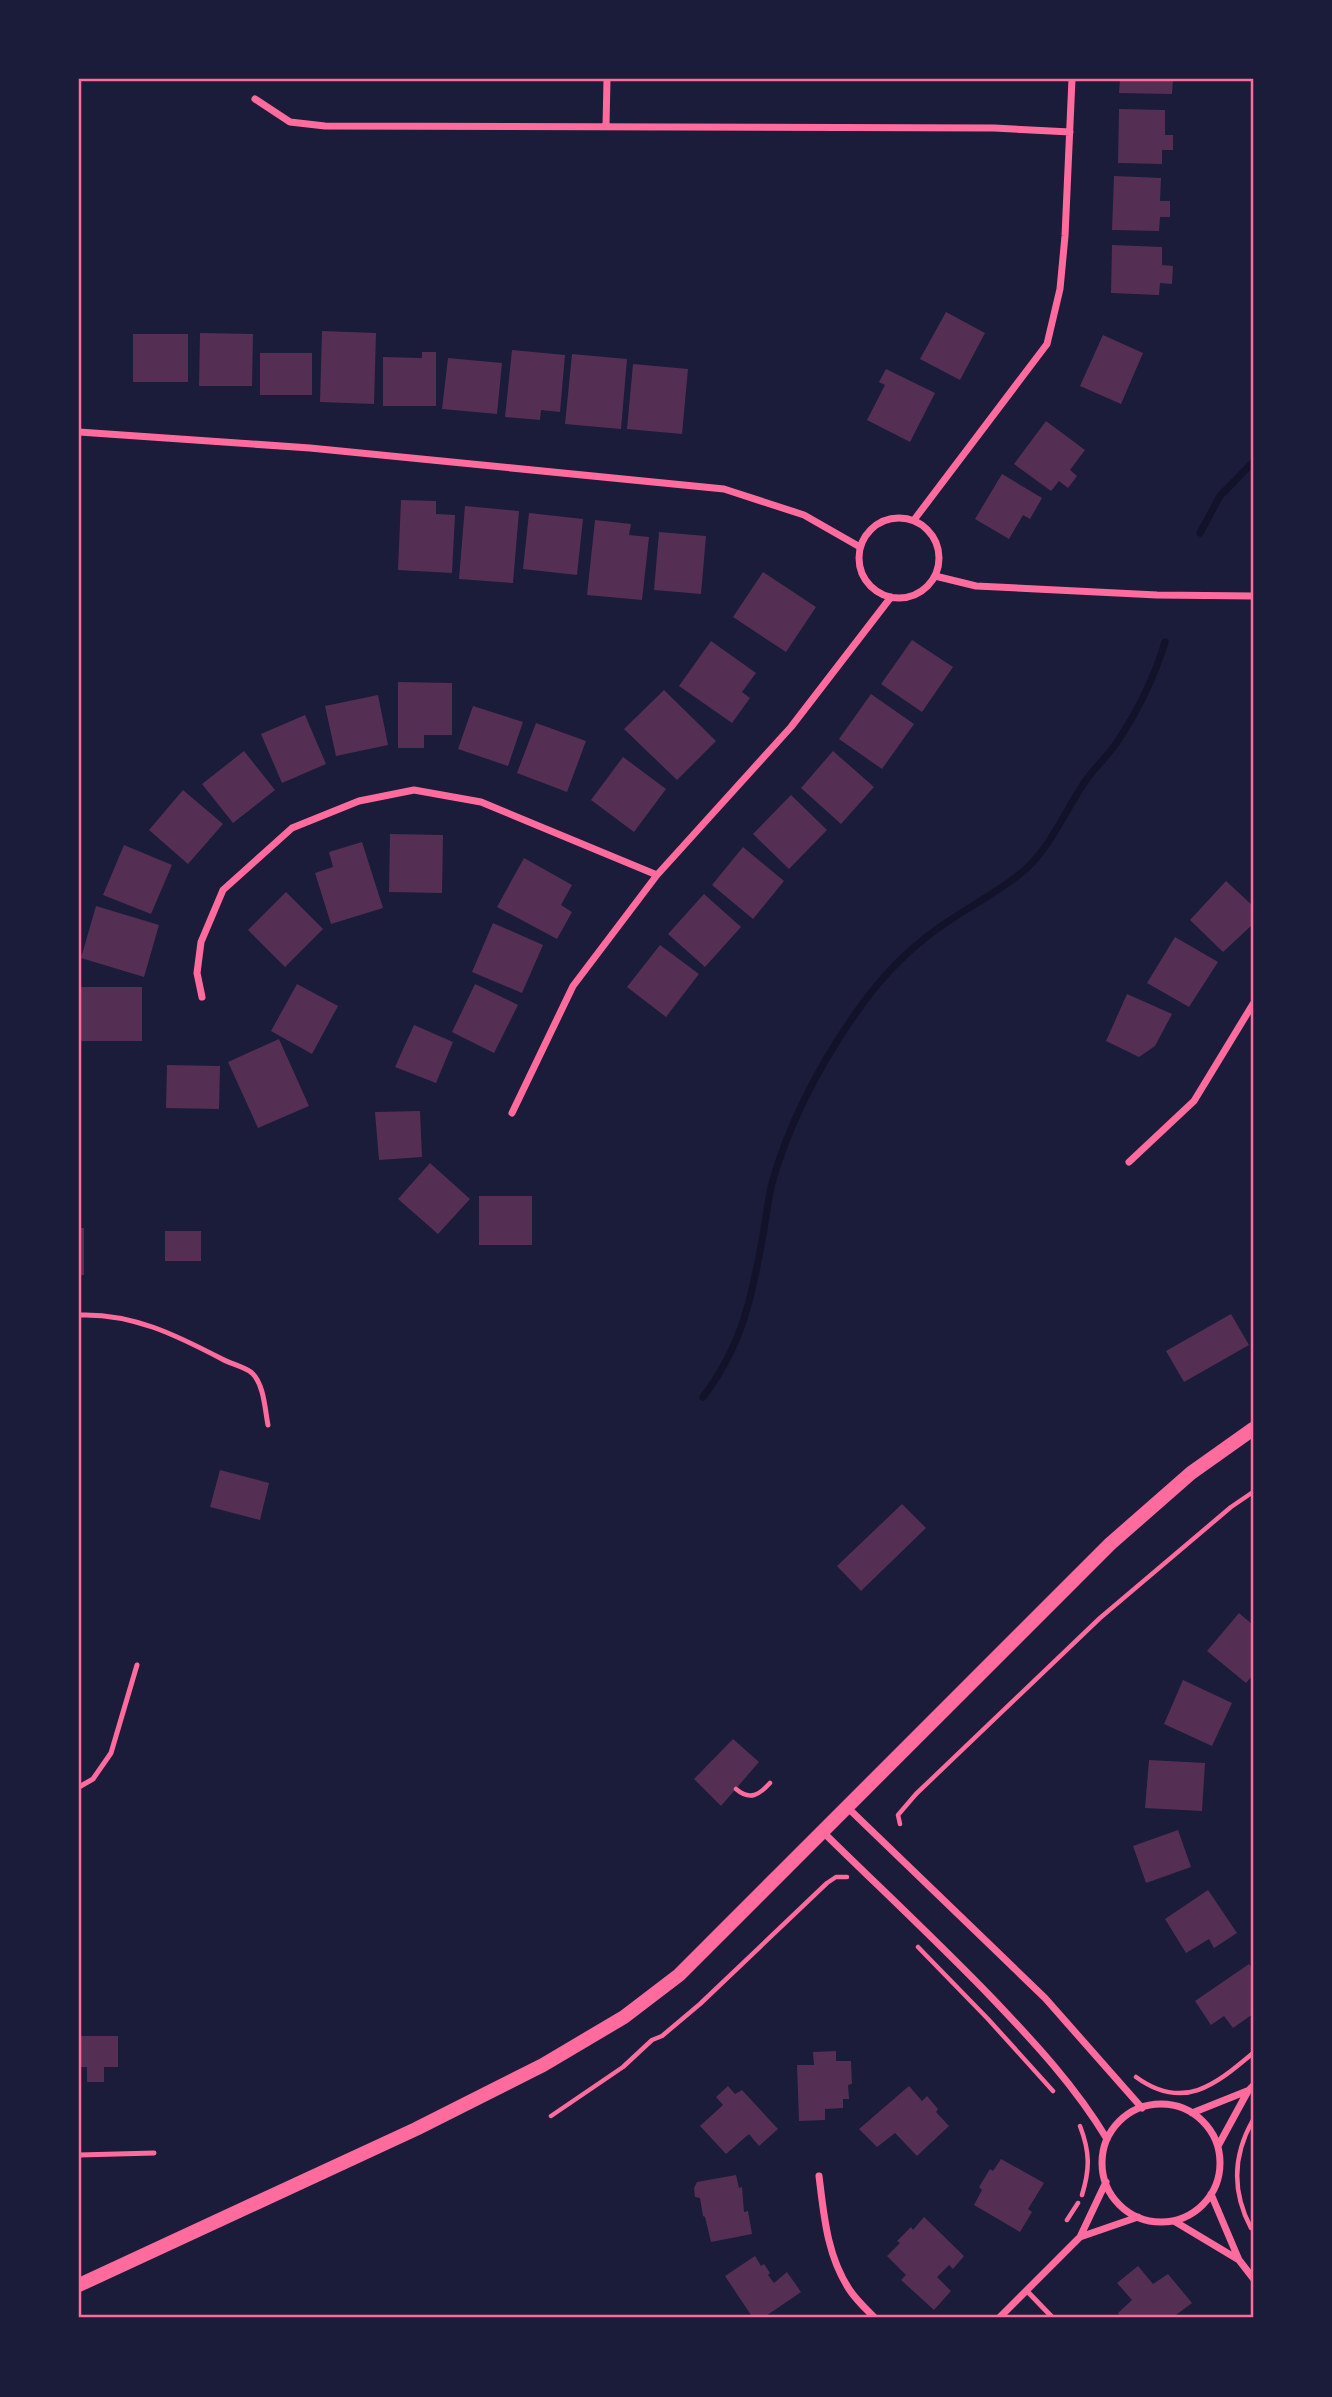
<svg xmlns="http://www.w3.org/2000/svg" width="1332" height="2397" font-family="'DM Sans',sans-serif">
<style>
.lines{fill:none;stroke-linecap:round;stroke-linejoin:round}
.stream{stroke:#12122b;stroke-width:7}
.building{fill:#542f53}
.path{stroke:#ff6b9d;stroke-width:4.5}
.service{stroke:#ff6b9d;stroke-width:5}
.minor{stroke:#ff6b9d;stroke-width:7}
.secondary{stroke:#ff6b9d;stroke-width:14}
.neatline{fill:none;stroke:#ff6b9d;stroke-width:2.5}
</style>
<rect width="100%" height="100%" fill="#1b1b3a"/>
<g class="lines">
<path class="stream" d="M 1200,533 L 1220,496 L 1253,462
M 703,1397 C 742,1346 752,1297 763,1235 C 766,1218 768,1200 772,1183 C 789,1123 818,1068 853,1017 C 873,988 896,961 924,939 C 954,914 990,898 1020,874 C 1049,851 1064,813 1084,783 C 1094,768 1108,756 1117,742 C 1138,711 1154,678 1165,642"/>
</g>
<path class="building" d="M 1120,79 L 1173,79 L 1172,94 L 1119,93 Z
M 1119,109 L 1165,110 L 1165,135 L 1173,135 L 1173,150 L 1162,150 L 1162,164 L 1118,163 Z
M 1114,176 L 1161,178 L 1160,201 L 1170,201 L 1170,217 L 1160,217 L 1159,231 L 1112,230 Z
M 1112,245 L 1162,247 L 1162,265 L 1173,266 L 1172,284 L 1160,283 L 1159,295 L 1111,293 Z
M 946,312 L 985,333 L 960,380 L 920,359 Z
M 322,331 L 376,333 L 374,404 L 320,402 Z
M 200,333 L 253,334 L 252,386 L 199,386 Z
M 133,334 L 188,334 L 188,382 L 133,382 Z
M 1103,335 L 1143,353 L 1121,404 L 1080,386 Z
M 512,350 L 565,355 L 560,412 L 541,410 L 540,420 L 505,417 Z
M 422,352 L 436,352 L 436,406 L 383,406 L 383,357 L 422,358 Z
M 260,353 L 312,353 L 312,395 L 260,395 Z
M 572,354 L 627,359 L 621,429 L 565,424 Z
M 448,358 L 502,363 L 497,414 L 442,409 Z
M 633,364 L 688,369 L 682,434 L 627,429 Z
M 886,369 L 935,393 L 910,442 L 867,420 L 885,385 L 879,382 Z
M 1046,421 L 1085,450 L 1070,470 L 1077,476 L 1068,488 L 1059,481 L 1051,491 L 1014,464 Z
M 1002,474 L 1042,498 L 1030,519 L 1023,515 L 1009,539 L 975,519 Z
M 401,500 L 436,501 L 436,514 L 455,515 L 452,573 L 398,570 Z
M 465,506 L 519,511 L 513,583 L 459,579 Z
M 529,513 L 583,519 L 577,575 L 523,569 Z
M 595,520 L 631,524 L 629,535 L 649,537 L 642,600 L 587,595 Z
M 659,532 L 706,536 L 701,594 L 654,590 Z
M 763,572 L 816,607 L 786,652 L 733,617 Z
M 912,640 L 953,667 L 922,712 L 881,684 Z
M 711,641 L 756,673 L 742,692 L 750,698 L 732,723 L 679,686 Z
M 398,682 L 452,683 L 452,735 L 424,735 L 424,748 L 398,748 Z
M 664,690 L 716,741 L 677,780 L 624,729 Z
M 871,694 L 914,724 L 882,769 L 839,739 Z
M 378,695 L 388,745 L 336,756 L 325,706 Z
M 473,706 L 523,722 L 508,766 L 458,749 Z
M 305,715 L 326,764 L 282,783 L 261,734 Z
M 536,723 L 586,741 L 567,792 L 517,773 Z
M 244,751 L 275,790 L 233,823 L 202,784 Z
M 833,751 L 874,787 L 841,824 L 801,788 Z
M 623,757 L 666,789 L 634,832 L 591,800 Z
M 183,790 L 223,824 L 188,864 L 149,830 Z
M 791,795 L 827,830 L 789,869 L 753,834 Z
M 390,834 L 443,835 L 442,893 L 389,892 Z
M 362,842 L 383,908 L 331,924 L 315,873 L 333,867 L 329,852 Z
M 124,845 L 172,865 L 151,914 L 103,895 Z
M 743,847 L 784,881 L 753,919 L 712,885 Z
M 524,858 L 572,885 L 561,905 L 572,912 L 557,939 L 497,907 Z
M 1226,881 L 1253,906 L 1253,924 L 1223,952 L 1190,920 Z
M 286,892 L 323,929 L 285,967 L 248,930 Z
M 704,894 L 741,927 L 705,967 L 668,934 Z
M 96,906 L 159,925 L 144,977 L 81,958 Z
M 493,923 L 543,945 L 522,993 L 472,972 Z
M 1175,937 L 1218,962 L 1189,1007 L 1147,983 Z
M 660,945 L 699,974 L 666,1017 L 627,987 Z
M 297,984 L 338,1006 L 312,1054 L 271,1031 Z
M 475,984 L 518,1005 L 494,1053 L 452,1032 Z
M 79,987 L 142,987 L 142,1041 L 79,1041 Z
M 1127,994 L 1172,1014 L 1155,1046 L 1139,1057 L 1106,1041 Z
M 414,1025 L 453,1042 L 436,1083 L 395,1067 Z
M 279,1039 L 309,1106 L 258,1128 L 228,1062 Z
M 167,1065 L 220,1066 L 219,1109 L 166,1108 Z
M 420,1111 L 422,1157 L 379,1160 L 375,1112 Z
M 430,1163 L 470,1199 L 438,1234 L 398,1199 Z
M 479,1196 L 532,1196 L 532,1245 L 479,1245 Z
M 79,1228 L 84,1228 L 84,1275 L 79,1275 Z
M 165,1231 L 201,1231 L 201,1261 L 165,1261 Z
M 1231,1314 L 1249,1345 L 1184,1382 L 1166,1351 Z
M 220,1470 L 269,1483 L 260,1520 L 210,1507 Z
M 902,1504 L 926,1528 L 861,1591 L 837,1566 Z
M 1239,1613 L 1253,1625 L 1253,1675 L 1246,1683 L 1207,1651 Z
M 1183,1680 L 1232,1703 L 1212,1746 L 1164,1724 Z
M 733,1739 L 759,1762 L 721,1806 L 694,1779 Z
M 1149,1760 L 1205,1763 L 1202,1811 L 1145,1808 Z
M 1178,1830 L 1191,1867 L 1146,1883 L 1133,1846 Z
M 1208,1890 L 1237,1933 L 1214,1948 L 1209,1939 L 1186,1953 L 1165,1919 Z
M 1249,1964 L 1253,1970 L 1253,2014 L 1233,2028 L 1224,2016 L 1211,2025 L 1195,2001 Z
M 79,2036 L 118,2036 L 118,2067 L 104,2067 L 104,2082 L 87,2082 L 87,2067 L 79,2067 Z
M 836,2051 L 836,2061 L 851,2061 L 852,2084 L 848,2085 L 849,2099 L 843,2099 L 843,2108 L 825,2109 L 825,2120 L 799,2121 L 797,2065 L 814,2065 L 813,2052 Z
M 728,2086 L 735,2094 L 742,2090 L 778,2129 L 759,2146 L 749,2134 L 726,2154 L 700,2126 L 723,2105 L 716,2097 Z
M 909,2086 L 922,2101 L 927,2096 L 938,2109 L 936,2112 L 949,2126 L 917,2156 L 895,2133 L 877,2147 L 859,2129 Z
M 1001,2159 L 1044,2183 L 1028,2209 L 1032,2212 L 1020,2232 L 974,2205 L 982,2190 L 979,2187 L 990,2169 L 993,2171 Z
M 736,2175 L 739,2188 L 742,2187 L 744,2212 L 748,2211 L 752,2234 L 711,2242 L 705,2217 L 703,2216 L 700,2198 L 695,2197 L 694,2188 L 697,2182 Z
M 924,2217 L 964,2256 L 953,2269 L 949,2265 L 937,2277 L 951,2291 L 934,2310 L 901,2280 L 906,2275 L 887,2256 L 900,2243 L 897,2241 L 911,2227 L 913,2230 Z
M 755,2256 L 761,2266 L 764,2264 L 770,2273 L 768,2275 L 774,2283 L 787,2272 L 801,2292 L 763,2318 L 753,2318 L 725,2276 Z
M 1138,2266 L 1153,2284 L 1168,2274 L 1192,2303 L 1172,2318 L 1121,2318 L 1118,2313 L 1132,2300 L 1117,2283 Z"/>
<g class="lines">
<path class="path" d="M 736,1789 C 750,1801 759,1795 770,1783
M 900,1824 L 898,1815 L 916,1794 L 1100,1618 L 1231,1507 L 1253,1492
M 918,1947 L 988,2019 L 1053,2091
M 1136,2077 C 1184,2112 1216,2084 1253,2053
M 551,2116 L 623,2067 L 652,2040 L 662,2036 L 700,2004 L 827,1883 L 836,1877 L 847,1877
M 1080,2126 C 1090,2152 1090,2169 1082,2195
M 1067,2220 L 1078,2203
M 1251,2228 C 1232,2192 1233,2155 1253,2120"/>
<path class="service" d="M 79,1315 C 132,1313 176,1335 222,1359 C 231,1364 245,1367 252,1373 C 264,1384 265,1410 268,1425
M 79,1787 L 93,1779 L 111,1753 L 137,1665
M 79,2155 L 154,2153
M 1026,2290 L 1053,2318"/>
<path class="minor" d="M 255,99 L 290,122 L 325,126 L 994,128 L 1070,132
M 606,126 L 607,79
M 79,432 L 310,448 L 724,489 L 804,515 L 860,547
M859 558a40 40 0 1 1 80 0a40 40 0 1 1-80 0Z
M 914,520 L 1047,344 L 1060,289 L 1065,236 L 1072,79
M 935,576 L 976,586 L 1157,595 L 1253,596
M 202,997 L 197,973 L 201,942 L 223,890 L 292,828 L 359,801 L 414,790 L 481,802 L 657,875
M 512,1113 L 573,986 L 657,875 L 791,727 L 891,597
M 1129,1162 L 1194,1101 L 1253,1004
M 848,1808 L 1045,1998 L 1142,2108
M 823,1832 C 879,1887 937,1941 992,1998 C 1035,2043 1075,2086 1107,2139
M1102 2163a59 59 0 1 1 118 0a59 59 0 1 1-118 0Z
M 1192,2113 L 1247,2091
M 1218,2146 L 1248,2091 L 1253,2086
M 819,2176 C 824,2216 827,2255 849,2289 C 856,2300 866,2309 875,2318
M 1211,2194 L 1239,2260 L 1253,2278
M 1174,2221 L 1239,2260
M 1080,2237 L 1138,2217
M 999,2318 L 1080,2237 L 1106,2182"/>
<path class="secondary" d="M 79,2285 L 416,2129 L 543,2065 L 624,2017 L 679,1975 L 1110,1544 L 1191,1473 L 1253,1429"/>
</g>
<rect width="1332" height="2397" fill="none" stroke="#1b1b3a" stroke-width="161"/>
<rect x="80" y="80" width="1172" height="2236" class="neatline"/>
</svg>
